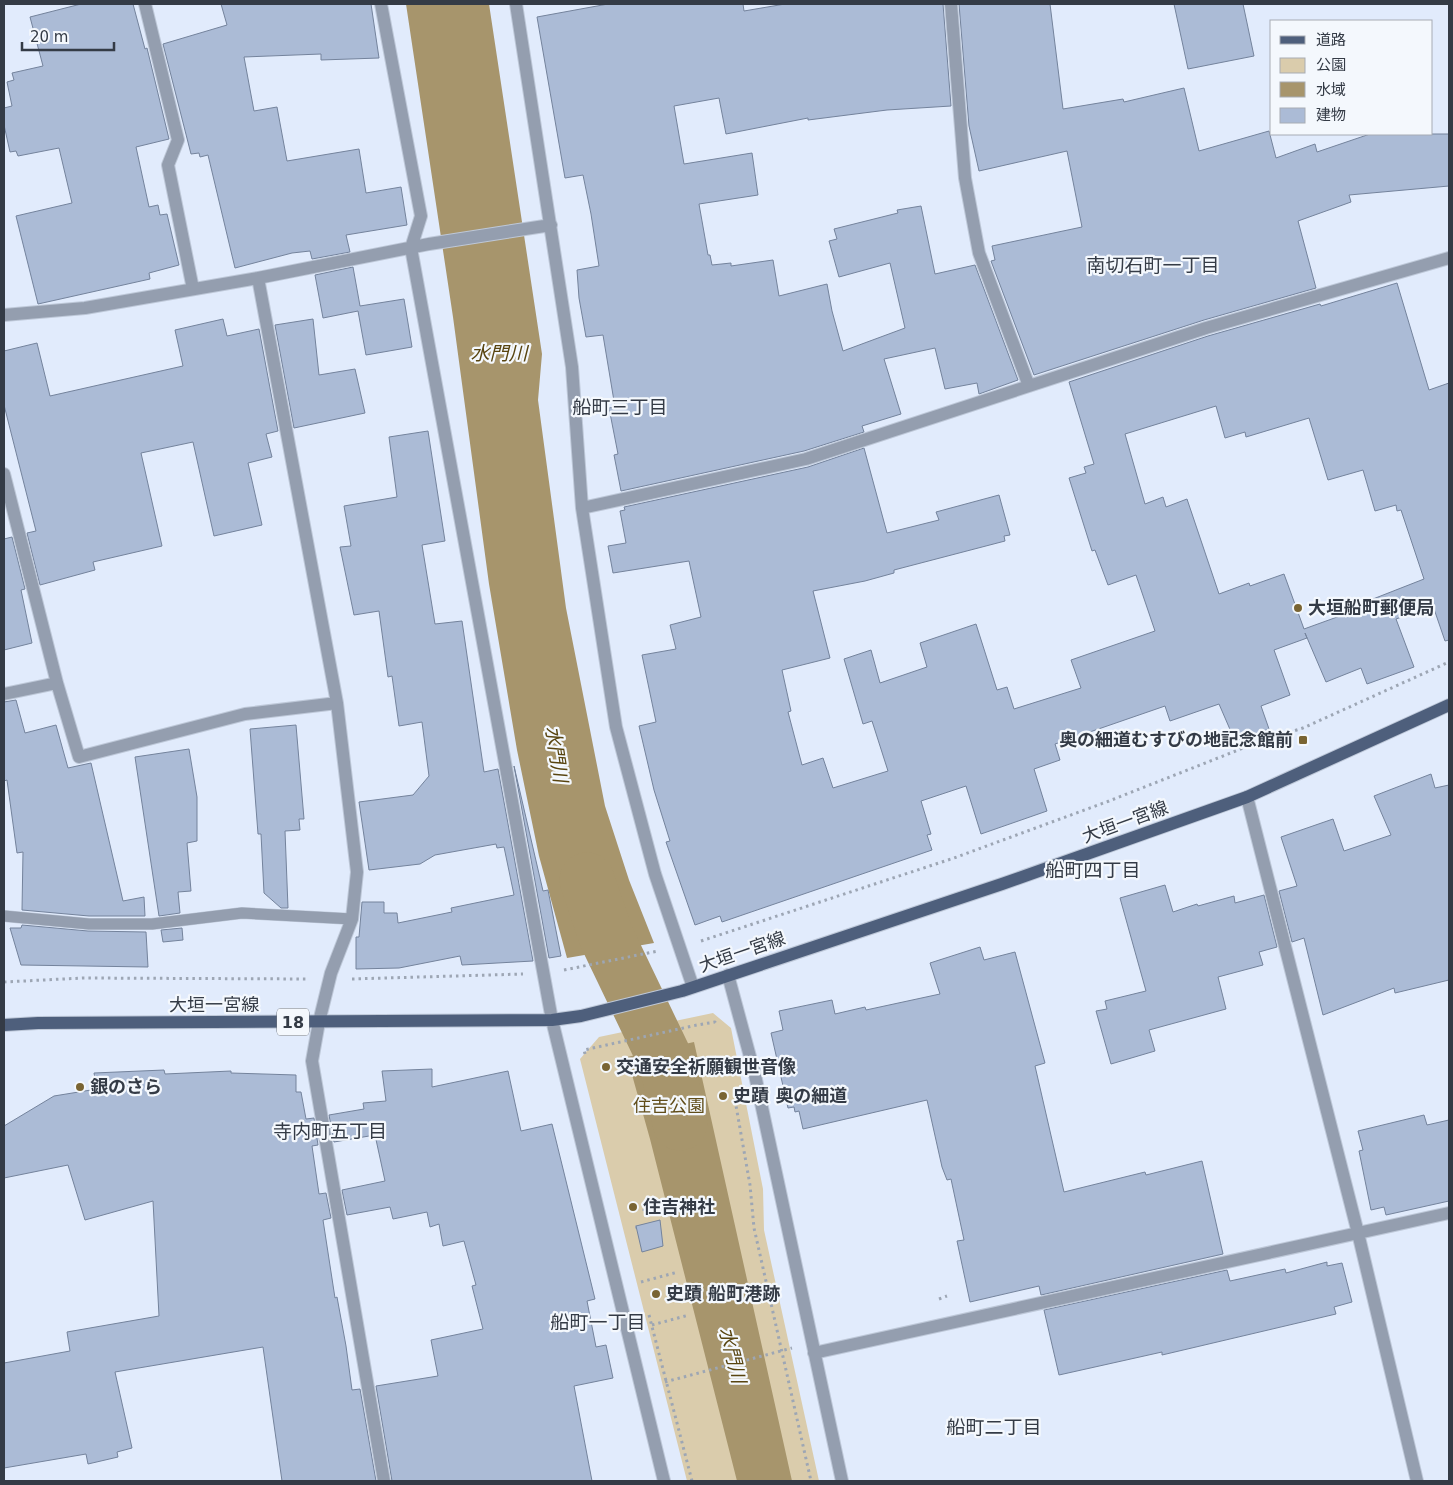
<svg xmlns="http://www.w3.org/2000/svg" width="1453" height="1485" font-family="'DejaVu Sans','Noto Sans JP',sans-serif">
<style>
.green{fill:#daccac}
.water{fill:#a7956c}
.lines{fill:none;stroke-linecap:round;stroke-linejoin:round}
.river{stroke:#a7956c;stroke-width:55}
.building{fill:#abbbd6;stroke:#74839c;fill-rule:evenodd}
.lane-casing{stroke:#bec8d8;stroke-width:12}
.street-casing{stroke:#bec8d8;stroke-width:14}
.primary-casing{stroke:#bec8d8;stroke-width:14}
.path{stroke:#9da6b4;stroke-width:3;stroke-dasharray:2.5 4;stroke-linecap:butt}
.lane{stroke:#949eaf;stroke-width:11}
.street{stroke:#949eaf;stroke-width:12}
.primary{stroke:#4e5f7c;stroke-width:12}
.poi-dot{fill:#796433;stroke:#f4f8fd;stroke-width:2}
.labels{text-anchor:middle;stroke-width:4.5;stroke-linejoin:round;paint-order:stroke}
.shield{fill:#f4f8fd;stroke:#6e747d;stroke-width:1}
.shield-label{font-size:16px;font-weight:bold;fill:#343b46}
.poi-label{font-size:18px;font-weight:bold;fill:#343b46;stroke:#f4f8fd;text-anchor:start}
.street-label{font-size:18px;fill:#343b46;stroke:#f4f8fd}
.park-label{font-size:18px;fill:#614d1a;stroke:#f4f8fd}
.neighbourhood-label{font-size:19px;fill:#343b46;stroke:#f4f8fd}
.water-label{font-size:19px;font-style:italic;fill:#58440f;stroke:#f4f8fd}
</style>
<rect width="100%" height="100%" fill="#e1ebfc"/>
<path class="green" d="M 713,1013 L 731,1028 L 763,1189 L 764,1230 L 819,1481 L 687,1481 L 580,1059 L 599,1037 Z"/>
<path class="water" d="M 406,4 L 489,4 L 542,354 L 538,400 L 566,608 L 605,806 L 629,880 L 654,943 L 567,958 L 539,856 L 517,750 L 489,584 L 453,317 Z
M 694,1042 L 792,1481 L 737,1481 L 650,1139 L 627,1057 Z"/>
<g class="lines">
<path class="river" d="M 587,880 L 606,936 L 666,1061 L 680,1123"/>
</g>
<path class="building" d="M 81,4 L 133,4 L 145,49 L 147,48 L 169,139 L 136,147 L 149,207 L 158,205 L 160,215 L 167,214 L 179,265 L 149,273 L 150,279 L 38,304 L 16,216 L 72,203 L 59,148 L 18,156 L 16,151 L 10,152 L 4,125 L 4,108 L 12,106 L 7,82 L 14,80 L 12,73 L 43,66 L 30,17 Z
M 221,4 L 371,4 L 379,58 L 321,60 L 321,54 L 244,57 L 254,111 L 277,107 L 287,161 L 359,149 L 366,193 L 401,187 L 407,225 L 346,235 L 350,252 L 312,259 L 310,251 L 292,253 L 235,268 L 208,155 L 200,157 L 199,153 L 191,154 L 163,44 L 227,25 Z
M 608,4 L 743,4 L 744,11 L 785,4 L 943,4 L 951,106 L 887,110 L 808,120 L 808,118 L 726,134 L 719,98 L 674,106 L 684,164 L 752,153 L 758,195 L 699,204 L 708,255 L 710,255 L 712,265 L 731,263 L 731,266 L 773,260 L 779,296 L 827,284 L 832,311 L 843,351 L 905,328 L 890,263 L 839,277 L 829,241 L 837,239 L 834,229 L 898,213 L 897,210 L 921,206 L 935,274 L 975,265 L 1018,380 L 979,394 L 977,383 L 945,389 L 935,348 L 884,359 L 901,414 L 862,426 L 864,432 L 804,451 L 621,491 L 614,455 L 618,454 L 609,408 L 615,407 L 603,335 L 586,337 L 579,298 L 577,270 L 599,266 L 591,214 L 583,175 L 565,178 L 537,17 Z
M 959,4 L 1050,4 L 1063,109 L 1123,99 L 1124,102 L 1184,88 L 1199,151 L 1269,131 L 1276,158 L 1315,144 L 1317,152 L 1370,134 L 1449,134 L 1449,186 L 1349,195 L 1351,202 L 1298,221 L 1316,288 L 1204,320 L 1034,375 L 991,261 L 995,260 L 992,246 L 1082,227 L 1067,151 L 979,171 L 969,126 Z
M 1174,4 L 1243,4 L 1254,56 L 1188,69 Z
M 353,267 L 360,306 L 404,299 L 412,347 L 366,355 L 358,311 L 323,318 L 315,275 Z
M 1397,283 L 1429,390 L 1449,383 L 1449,640 L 1445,641 L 1433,606 L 1396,619 L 1414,667 L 1367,684 L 1361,668 L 1326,682 L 1305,633 L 1307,638 L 1274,650 L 1290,695 L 1261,706 L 1269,729 L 1235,741 L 1219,704 L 1170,721 L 1165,706 L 1055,744 L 1060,760 L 1034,769 L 1047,811 L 981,834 L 966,786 L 921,801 L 931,834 L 927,835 L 932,850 L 722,922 L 720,916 L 695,925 L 666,842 L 670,841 L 654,790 L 639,726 L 656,722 L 642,655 L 676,649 L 670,625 L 701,617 L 689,561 L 613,573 L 608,546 L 626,543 L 620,511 L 625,510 L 624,507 L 808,467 L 864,448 L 887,533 L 939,520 L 936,512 L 999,495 L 1010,535 L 1004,536 L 1005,541 L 894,570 L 894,573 L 865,581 L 813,591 L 830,658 L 782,670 L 791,711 L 788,712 L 802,765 L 823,758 L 833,788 L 888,771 L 872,721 L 863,724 L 844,659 L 871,650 L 880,683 L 927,667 L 920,643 L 976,624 L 997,690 L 1007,687 L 1014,709 L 1081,688 L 1071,660 L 1155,631 L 1136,575 L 1108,585 L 1095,550 L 1092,551 L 1069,478 L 1086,473 L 1084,467 L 1094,464 L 1069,382 L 1208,336 L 1320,304 L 1321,306 ZM 1216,406 L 1225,438 L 1245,432 L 1246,437 L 1309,418 L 1328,480 L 1363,470 L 1375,511 L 1396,505 L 1397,511 L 1401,510 L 1424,579 L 1350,608 L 1351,612 L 1304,629 L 1284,574 L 1250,586 L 1249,583 L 1219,594 L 1187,499 L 1166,507 L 1163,497 L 1145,504 L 1125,434 Z
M 223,319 L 227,336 L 259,329 L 278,431 L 266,434 L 272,457 L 248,463 L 262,525 L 214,536 L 193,442 L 141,453 L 162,546 L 93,562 L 95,570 L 40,585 L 27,533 L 36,531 L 4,405 L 4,351 L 37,343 L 50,396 L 183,366 L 175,330 Z
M 313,319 L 319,375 L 355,369 L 365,413 L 294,428 L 275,325 Z
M 428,431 L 445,541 L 422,545 L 435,624 L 462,621 L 484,772 L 498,769 L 533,961 L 462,965 L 460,956 L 399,968 L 356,969 L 356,937 L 359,937 L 362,902 L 384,902 L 384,913 L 397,913 L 398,923 L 452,912 L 451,908 L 514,895 L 504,847 L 497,848 L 496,844 L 435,855 L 420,864 L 369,870 L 359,802 L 413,795 L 429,776 L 422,722 L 399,726 L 392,676 L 388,677 L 379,611 L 354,615 L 340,547 L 351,546 L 344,506 L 397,497 L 389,437 Z
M 12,537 L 25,589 L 21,590 L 32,643 L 4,650 L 4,539 Z
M 16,700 L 25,733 L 56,725 L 68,768 L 91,763 L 123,901 L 144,897 L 145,916 L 89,916 L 22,910 L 23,852 L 17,853 L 7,780 L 4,781 L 4,702 Z
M 296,725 L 304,819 L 299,819 L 300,830 L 285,831 L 288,908 L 281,908 L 264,893 L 261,834 L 258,834 L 250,729 Z
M 189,749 L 197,797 L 197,841 L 187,843 L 191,891 L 178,892 L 180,913 L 159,916 L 135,757 Z
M 514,766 L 543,891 L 548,890 L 561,956 L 549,958 Z
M 1431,774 L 1435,788 L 1449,785 L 1449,980 L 1395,993 L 1394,988 L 1323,1015 L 1304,938 L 1292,942 L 1279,891 L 1297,886 L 1281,837 L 1333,819 L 1344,851 L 1391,835 L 1374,796 Z
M 1165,885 L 1173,912 L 1197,904 L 1198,906 L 1234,896 L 1235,903 L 1264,895 L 1277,947 L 1259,952 L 1263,965 L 1218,977 L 1226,1009 L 1149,1030 L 1155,1051 L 1111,1064 L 1096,1011 L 1107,1009 L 1105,1001 L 1146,991 L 1120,898 Z
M 22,925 L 88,931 L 146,932 L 148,967 L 21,965 L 10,928 L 21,928 Z
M 182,928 L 183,940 L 163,942 L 161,930 Z
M 980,947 L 984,960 L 1015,952 L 1045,1063 L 1035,1066 L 1064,1192 L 1145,1172 L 1146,1175 L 1202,1161 L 1223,1254 L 1041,1295 L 1039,1286 L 970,1302 L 957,1241 L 964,1240 L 951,1179 L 947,1180 L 942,1167 L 927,1100 L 803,1129 L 799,1111 L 795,1112 L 794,1107 L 788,1108 L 771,1033 L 783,1030 L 779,1011 L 832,1000 L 835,1014 L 865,1007 L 866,1010 L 940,994 L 930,963 Z
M 432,1069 L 432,1087 L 508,1071 L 521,1131 L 552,1124 L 595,1299 L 587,1301 L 596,1347 L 606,1345 L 613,1378 L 574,1386 L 592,1481 L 392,1481 L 376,1386 L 438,1376 L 431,1340 L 483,1329 L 472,1286 L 476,1285 L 464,1241 L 443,1246 L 439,1224 L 430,1227 L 427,1212 L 393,1219 L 390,1207 L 347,1215 L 342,1190 L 385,1181 L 375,1135 L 334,1142 L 329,1115 L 364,1109 L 363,1103 L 386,1101 L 382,1071 Z
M 164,1070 L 165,1074 L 231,1071 L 231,1073 L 296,1075 L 296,1092 L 301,1092 L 306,1119 L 314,1118 L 318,1145 L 312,1146 L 319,1194 L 326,1193 L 331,1218 L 323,1220 L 335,1298 L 337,1297 L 346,1346 L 352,1390 L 360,1389 L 376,1481 L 282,1481 L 263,1347 L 115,1372 L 132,1448 L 117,1452 L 118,1457 L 88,1464 L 86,1454 L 4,1468 L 4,1363 L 70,1351 L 67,1332 L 159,1316 L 153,1201 L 85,1220 L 68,1165 L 4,1178 L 4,1126 L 54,1096 L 97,1089 L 94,1073 Z
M 1424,1115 L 1427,1125 L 1449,1120 L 1449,1201 L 1386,1215 L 1384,1207 L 1371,1210 L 1359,1151 L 1363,1150 L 1358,1131 Z
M 660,1220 L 663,1246 L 642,1252 L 636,1226 Z
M 1327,1262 L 1327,1266 L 1342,1263 L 1352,1302 L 1334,1307 L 1336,1314 L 1162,1355 L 1162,1352 L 1059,1375 L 1044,1310 L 1227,1270 L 1230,1281 L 1285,1269 L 1286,1273 Z"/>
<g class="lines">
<g class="lane-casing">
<path id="lane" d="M 4,916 L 89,924 L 152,924 L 242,913 L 352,919"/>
</g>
<g class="street-casing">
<path id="street" d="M 145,4 L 178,140 L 168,165 L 193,289
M 381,4 L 421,216 L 411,248 L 552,1020 L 664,1481
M 516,4 L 572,367 L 582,508 L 616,727 L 655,874 L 693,987
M 951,4 L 965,178 L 979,253 L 1029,386
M 258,278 L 337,703 L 357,872 L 352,919 L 331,973 L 319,1022 L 312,1061 L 384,1481
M 4,315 L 85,308 L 258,278 L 429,244 L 551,225
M 4,474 L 57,683 L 79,757 L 245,714 L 337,703
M 582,508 L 806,459 L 1206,328 L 1449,258
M 4,694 L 57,683
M 1247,797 L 1358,1233 L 1417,1481
M 728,975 L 755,1075 L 842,1481
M 814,1353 L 1449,1213"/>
</g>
<g class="primary-casing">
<path id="primary" d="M 4,1025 L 38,1023 L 552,1020 L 581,1016 L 682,991 L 1002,884 L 1247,797 L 1449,705"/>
</g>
<path class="path" d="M 701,941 L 954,858 L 1109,801 L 1261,741 L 1303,728 L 1449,662
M 564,970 L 658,951
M 352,979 L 523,974
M 4,982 L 83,978 L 308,979
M 585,1054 L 584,1050 L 697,1025 L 715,1022 L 717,1025
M 735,1100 L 750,1185 L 754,1228 L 811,1481
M 644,1209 L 644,1211
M 635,1227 L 636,1227
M 641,1282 L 678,1272
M 939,1299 L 947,1296
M 649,1315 L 692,1481
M 652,1325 L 689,1315
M 665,1382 L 792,1348"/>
<use href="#lane" class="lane"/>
<use href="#street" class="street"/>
<use href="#primary" class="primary"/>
</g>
<g class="poi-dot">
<circle cx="1298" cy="608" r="5"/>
<rect x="1298" y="735" width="10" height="10" rx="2.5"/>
<circle cx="606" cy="1067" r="5"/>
<circle cx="80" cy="1087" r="5"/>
<circle cx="723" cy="1096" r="5"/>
<circle cx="633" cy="1207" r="5"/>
<circle cx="656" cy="1294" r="5"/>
</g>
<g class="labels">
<rect class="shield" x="277" y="1008.5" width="32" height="27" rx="4"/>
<g class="shield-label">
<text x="293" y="1028">18</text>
</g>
<g class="poi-label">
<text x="1308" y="614">大垣船町郵便局</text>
<text x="1293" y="746" text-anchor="end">奥の細道むすびの地記念館前</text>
<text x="616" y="1073">交通安全祈願観世音像</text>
<text x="90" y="1093">銀のさら</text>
<text x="733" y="1102">史蹟 奥の細道</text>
<text x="643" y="1213">住吉神社</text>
<text x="666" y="1300">史蹟 船町港跡</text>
</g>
<g class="street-label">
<text transform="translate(1125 822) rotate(-20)" y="6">大垣一宮線</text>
<text transform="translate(742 952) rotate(-19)" y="6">大垣一宮線</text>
<text x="214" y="1011">大垣一宮線</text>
</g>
<g class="park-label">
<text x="669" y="1112">住吉公園</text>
</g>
<g class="neighbourhood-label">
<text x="1153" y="272">南切石町一丁目</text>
<text x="620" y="414">船町三丁目</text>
<text x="1093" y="877">船町四丁目</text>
<text x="330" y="1138">寺内町五丁目</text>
<text x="598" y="1329">船町一丁目</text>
<text x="994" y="1434">船町二丁目</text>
</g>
<g class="water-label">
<text x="499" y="360">水門川</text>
<text transform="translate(557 754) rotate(81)" y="7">水門川</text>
<text transform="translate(733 1355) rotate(76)" y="7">水門川</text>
</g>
</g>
<rect width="1453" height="1485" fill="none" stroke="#343b46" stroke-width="10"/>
<rect x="1270" y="20" width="162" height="115" fill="#f4f8fd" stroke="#a7acb4"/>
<rect x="1280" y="36" width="25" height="8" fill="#4e5f7c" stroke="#a7acb4"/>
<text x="1316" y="45" font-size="15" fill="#343b46">道路</text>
<rect x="1280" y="58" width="25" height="15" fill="#daccac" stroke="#a7acb4"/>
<text x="1316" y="70" font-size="15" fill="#343b46">公園</text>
<rect x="1280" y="82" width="25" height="15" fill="#a7956c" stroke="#a7acb4"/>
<text x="1316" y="95" font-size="15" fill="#343b46">水域</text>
<rect x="1280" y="108" width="25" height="15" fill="#abbbd6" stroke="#a7acb4"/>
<text x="1316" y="120" font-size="15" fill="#343b46">建物</text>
<path d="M22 42v8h92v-8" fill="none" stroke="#343b46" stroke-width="2.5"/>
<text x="30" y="42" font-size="15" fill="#343b46" stroke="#f4f8fd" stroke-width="4" paint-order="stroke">20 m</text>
</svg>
